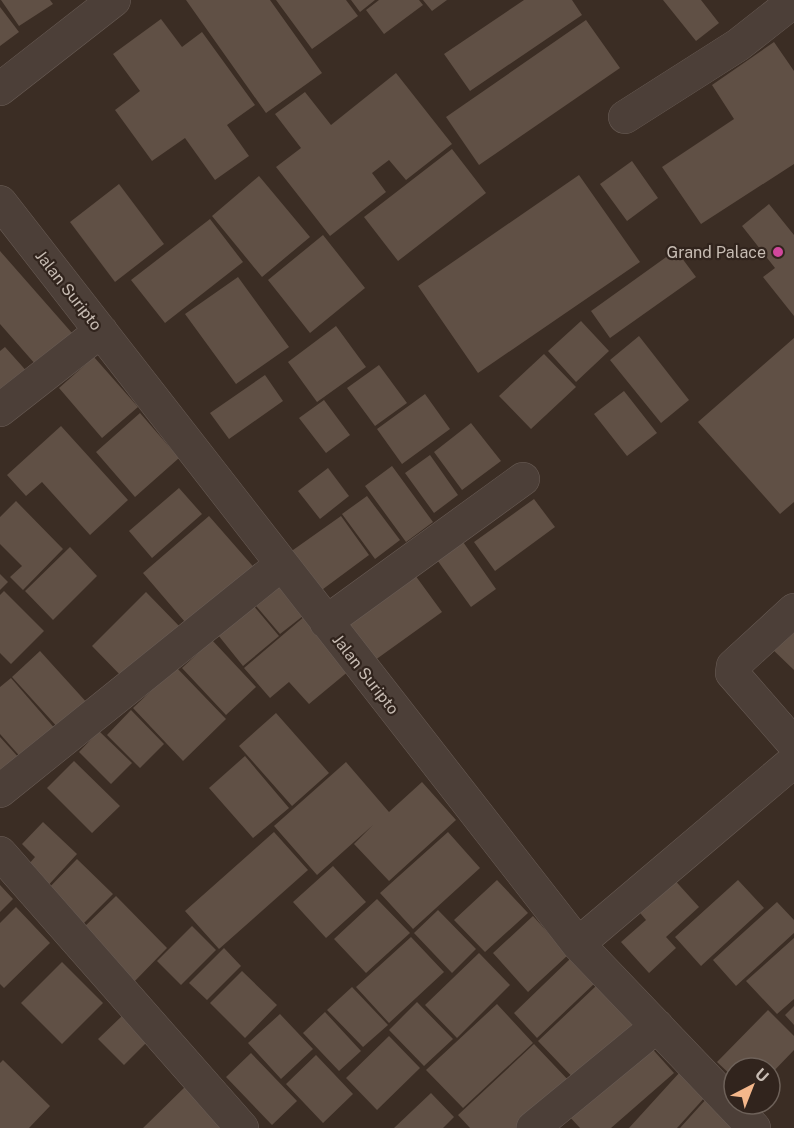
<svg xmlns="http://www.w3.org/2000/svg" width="794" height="1128" font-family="'Public Sans',sans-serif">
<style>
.building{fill:#605045}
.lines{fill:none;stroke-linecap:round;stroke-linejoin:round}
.minor-casing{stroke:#6a5d56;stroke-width:34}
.minor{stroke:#4c3f38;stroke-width:33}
.hotel-dot{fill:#d1479c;stroke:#31241d;stroke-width:2}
.labels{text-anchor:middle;stroke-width:4.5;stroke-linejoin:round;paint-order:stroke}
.poi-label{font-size:16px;fill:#c7bcb3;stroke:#31241d;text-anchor:end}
.street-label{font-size:16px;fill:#c7bcb3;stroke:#31241d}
</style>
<rect width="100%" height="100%" fill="#3b2d24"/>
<path class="building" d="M 1,0 L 50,0 L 53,4 L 19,26 Z
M 186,0 L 270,0 L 322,73 L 266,113 Z
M 276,0 L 346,0 L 358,16 L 312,49 Z
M 351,0 L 375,0 L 360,12 Z
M 379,0 L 419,0 L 423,5 L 384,34 L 366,10 Z
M 423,0 L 447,0 L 432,11 Z
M 524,0 L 572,0 L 582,15 L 470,91 L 444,54 Z
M 663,0 L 701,0 L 719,23 L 696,41 Z
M 0,7 L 19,32 L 0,46 Z
M 161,19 L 182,47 L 202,32 L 255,105 L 227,125 L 249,156 L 215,180 L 185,138 L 152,161 L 115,110 L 140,91 L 113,54 Z
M 586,20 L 620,68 L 479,165 L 446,117 Z
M 774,42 L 794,71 L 794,164 L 701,224 L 662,167 L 734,119 L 712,85 Z
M 396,73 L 452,144 L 406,180 L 389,160 L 372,173 L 386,192 L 330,236 L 276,167 L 301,148 L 275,114 L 305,92 L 331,125 Z
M 452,149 L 486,193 L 398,261 L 364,217 Z
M 632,161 L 658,198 L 627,221 L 600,184 Z
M 579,175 L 640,262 L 478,373 L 418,286 Z
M 259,176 L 310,237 L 262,277 L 212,216 Z
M 119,184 L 164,244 L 115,282 L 70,222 Z
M 769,204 L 794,235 L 794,316 L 763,277 L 775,268 L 742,226 Z
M 210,219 L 243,262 L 165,323 L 131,280 Z
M 323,235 L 365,288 L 310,333 L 268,280 Z
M 676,250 L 696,277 L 610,338 L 591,311 Z
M 0,251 L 72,333 L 36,365 L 0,324 Z
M 238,277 L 289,347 L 236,384 L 185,314 Z
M 581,321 L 609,351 L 576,382 L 548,351 Z
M 336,326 L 366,367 L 317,402 L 288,362 Z
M 639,336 L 689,400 L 661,423 L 610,360 Z
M 794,338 L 794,502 L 780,514 L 698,422 Z
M 5,347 L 30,375 L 0,402 L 0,351 Z
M 544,354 L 576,387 L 531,429 L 499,396 Z
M 94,357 L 138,407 L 102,438 L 59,388 Z
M 379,365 L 407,403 L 375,426 L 347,388 Z
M 265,375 L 283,401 L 229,439 L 210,413 Z
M 624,391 L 657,433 L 627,456 L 594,414 Z
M 425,394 L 450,429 L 402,464 L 377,429 Z
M 324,400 L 350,435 L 326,453 L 299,418 Z
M 140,413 L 179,458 L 135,497 L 96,452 Z
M 471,423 L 501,461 L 462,490 L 434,452 Z
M 61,426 L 128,500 L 90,535 L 42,482 L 26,496 L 7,475 Z
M 430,455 L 458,495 L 434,513 L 405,473 Z
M 392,466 L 433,522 L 406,542 L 365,486 Z
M 328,468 L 349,496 L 320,519 L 298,491 Z
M 179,488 L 202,514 L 152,558 L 129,531 Z
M 367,496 L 400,540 L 375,559 L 342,514 Z
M 534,499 L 555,527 L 495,571 L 474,542 Z
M 16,501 L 63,549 L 23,590 L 10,577 L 22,566 L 0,544 L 0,517 Z
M 209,516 L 257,571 L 191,629 L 143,573 Z
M 341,516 L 369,555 L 315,595 L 286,555 Z
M 461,539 L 496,589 L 471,607 L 435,557 Z
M 70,547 L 97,576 L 53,620 L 25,591 Z
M 0,574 L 8,582 L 0,590 Z
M 415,575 L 442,612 L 371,663 L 345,626 Z
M 274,581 L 303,616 L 280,634 L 251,600 Z
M 4,591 L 44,631 L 11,664 L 0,653 L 0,595 Z
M 146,592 L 182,629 L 127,682 L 92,646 Z
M 253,605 L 279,636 L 243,666 L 218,635 Z
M 305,616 L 350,670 L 309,704 L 289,682 L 270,698 L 244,668 Z
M 794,621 L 794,670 L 769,646 Z
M 212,640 L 256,687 L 226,715 L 182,668 Z
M 40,651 L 89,705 L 60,730 L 12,677 Z
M 176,667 L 226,719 L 183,761 L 133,708 Z
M 11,678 L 57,731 L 24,761 L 0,734 L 0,687 Z
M 131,710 L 164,744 L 140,768 L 107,735 Z
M 276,713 L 329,773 L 292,806 L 239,746 Z
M 99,731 L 132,763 L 111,784 L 79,752 Z
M 0,737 L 20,759 L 0,776 Z
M 245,756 L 289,808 L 253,838 L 209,788 Z
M 74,761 L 120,806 L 92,833 L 47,788 Z
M 346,762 L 389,812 L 422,782 L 456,820 L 389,881 L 354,844 L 373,825 L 317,875 L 274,826 Z
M 43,822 L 77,854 L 43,891 L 22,872 L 35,857 L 22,844 Z
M 274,832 L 308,870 L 219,949 L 185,911 Z
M 448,832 L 480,868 L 413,929 L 380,893 Z
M 77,859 L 113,894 L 79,928 L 44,893 Z
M 333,866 L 366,902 L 326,938 L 293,902 Z
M 671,876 L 699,907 L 666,937 L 676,948 L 649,973 L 621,942 L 646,920 L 636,908 Z
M 497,880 L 528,913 L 485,952 L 454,920 Z
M 738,880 L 764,908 L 701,966 L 675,937 Z
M 0,885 L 13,899 L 0,912 Z
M 116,896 L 167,948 L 132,984 L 80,931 Z
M 377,899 L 410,933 L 366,973 L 334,939 Z
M 777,902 L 794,920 L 794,933 L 736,986 L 713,960 Z
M 16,907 L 50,943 L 4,988 L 0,984 L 0,923 Z
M 438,910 L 476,949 L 452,973 L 414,933 Z
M 533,916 L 568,955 L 528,992 L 493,953 Z
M 192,926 L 216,950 L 181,985 L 157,961 Z
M 411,937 L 444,972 L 389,1023 L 356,987 Z
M 794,938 L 794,999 L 777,1014 L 746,981 Z
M 224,948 L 241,966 L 207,1000 L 189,983 Z
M 479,953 L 510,985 L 457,1038 L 425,1005 Z
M 571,958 L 595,983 L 537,1038 L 514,1013 Z
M 62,962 L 103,1003 L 62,1044 L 21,1003 Z
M 242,971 L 277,1005 L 245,1038 L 210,1003 Z
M 596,986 L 639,1031 L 581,1086 L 538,1041 Z
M 352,987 L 388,1025 L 363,1047 L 327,1010 Z
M 417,1002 L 453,1039 L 424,1066 L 389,1030 Z
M 497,1004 L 533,1043 L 463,1108 L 426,1070 Z
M 794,1006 L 794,1025 L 785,1015 Z
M 768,1010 L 794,1036 L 794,1050 L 770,1075 L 770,1068 L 734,1068 L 734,1078 L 717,1062 Z
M 325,1012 L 361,1051 L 339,1071 L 303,1033 Z
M 280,1014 L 313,1049 L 281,1079 L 248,1043 Z
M 122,1016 L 148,1041 L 124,1065 L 98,1039 Z
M 389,1036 L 420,1068 L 377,1110 L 346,1078 Z
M 647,1043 L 674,1073 L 611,1128 L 580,1128 L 567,1114 Z
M 534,1044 L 571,1083 L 522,1128 L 470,1128 L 458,1115 Z
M 251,1053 L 297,1101 L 272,1125 L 226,1077 Z
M 316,1055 L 353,1094 L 323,1123 L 286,1084 Z
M 3,1060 L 50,1106 L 29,1128 L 0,1128 L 0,1063 Z
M 680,1072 L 706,1096 L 677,1128 L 629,1128 Z
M 190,1082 L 232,1128 L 143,1128 Z
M 431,1093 L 454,1117 L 443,1128 L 394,1128 Z
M 708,1097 L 742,1128 L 680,1128 Z"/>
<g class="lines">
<g class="minor-casing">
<path id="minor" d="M 0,89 L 114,0
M 625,117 L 738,45 L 794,1
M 0,202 L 578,944 L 754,1128
M 0,410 L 101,331
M 794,610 L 733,666 L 732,673 L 794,744
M 326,622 L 523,479
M 0,791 L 282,564
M 0,853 L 242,1128
M 578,944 L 794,761
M 533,1128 L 657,1026"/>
</g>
<use href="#minor" class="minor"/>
</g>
<circle class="hotel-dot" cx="778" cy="252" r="6"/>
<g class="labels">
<g class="poi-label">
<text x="766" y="258">Grand Palace</text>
</g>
<g class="street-label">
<text transform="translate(69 290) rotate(52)" y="6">Jalan Suripto</text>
<text transform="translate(366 674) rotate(52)" y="6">Jalan Suripto</text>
</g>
</g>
<g transform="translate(752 1086) rotate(42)"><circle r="28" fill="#31241d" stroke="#6d6159" stroke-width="1.5"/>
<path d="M0-4.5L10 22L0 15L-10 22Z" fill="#f4b78b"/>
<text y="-9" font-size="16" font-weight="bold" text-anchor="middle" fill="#c7bcb3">U</text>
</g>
</svg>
